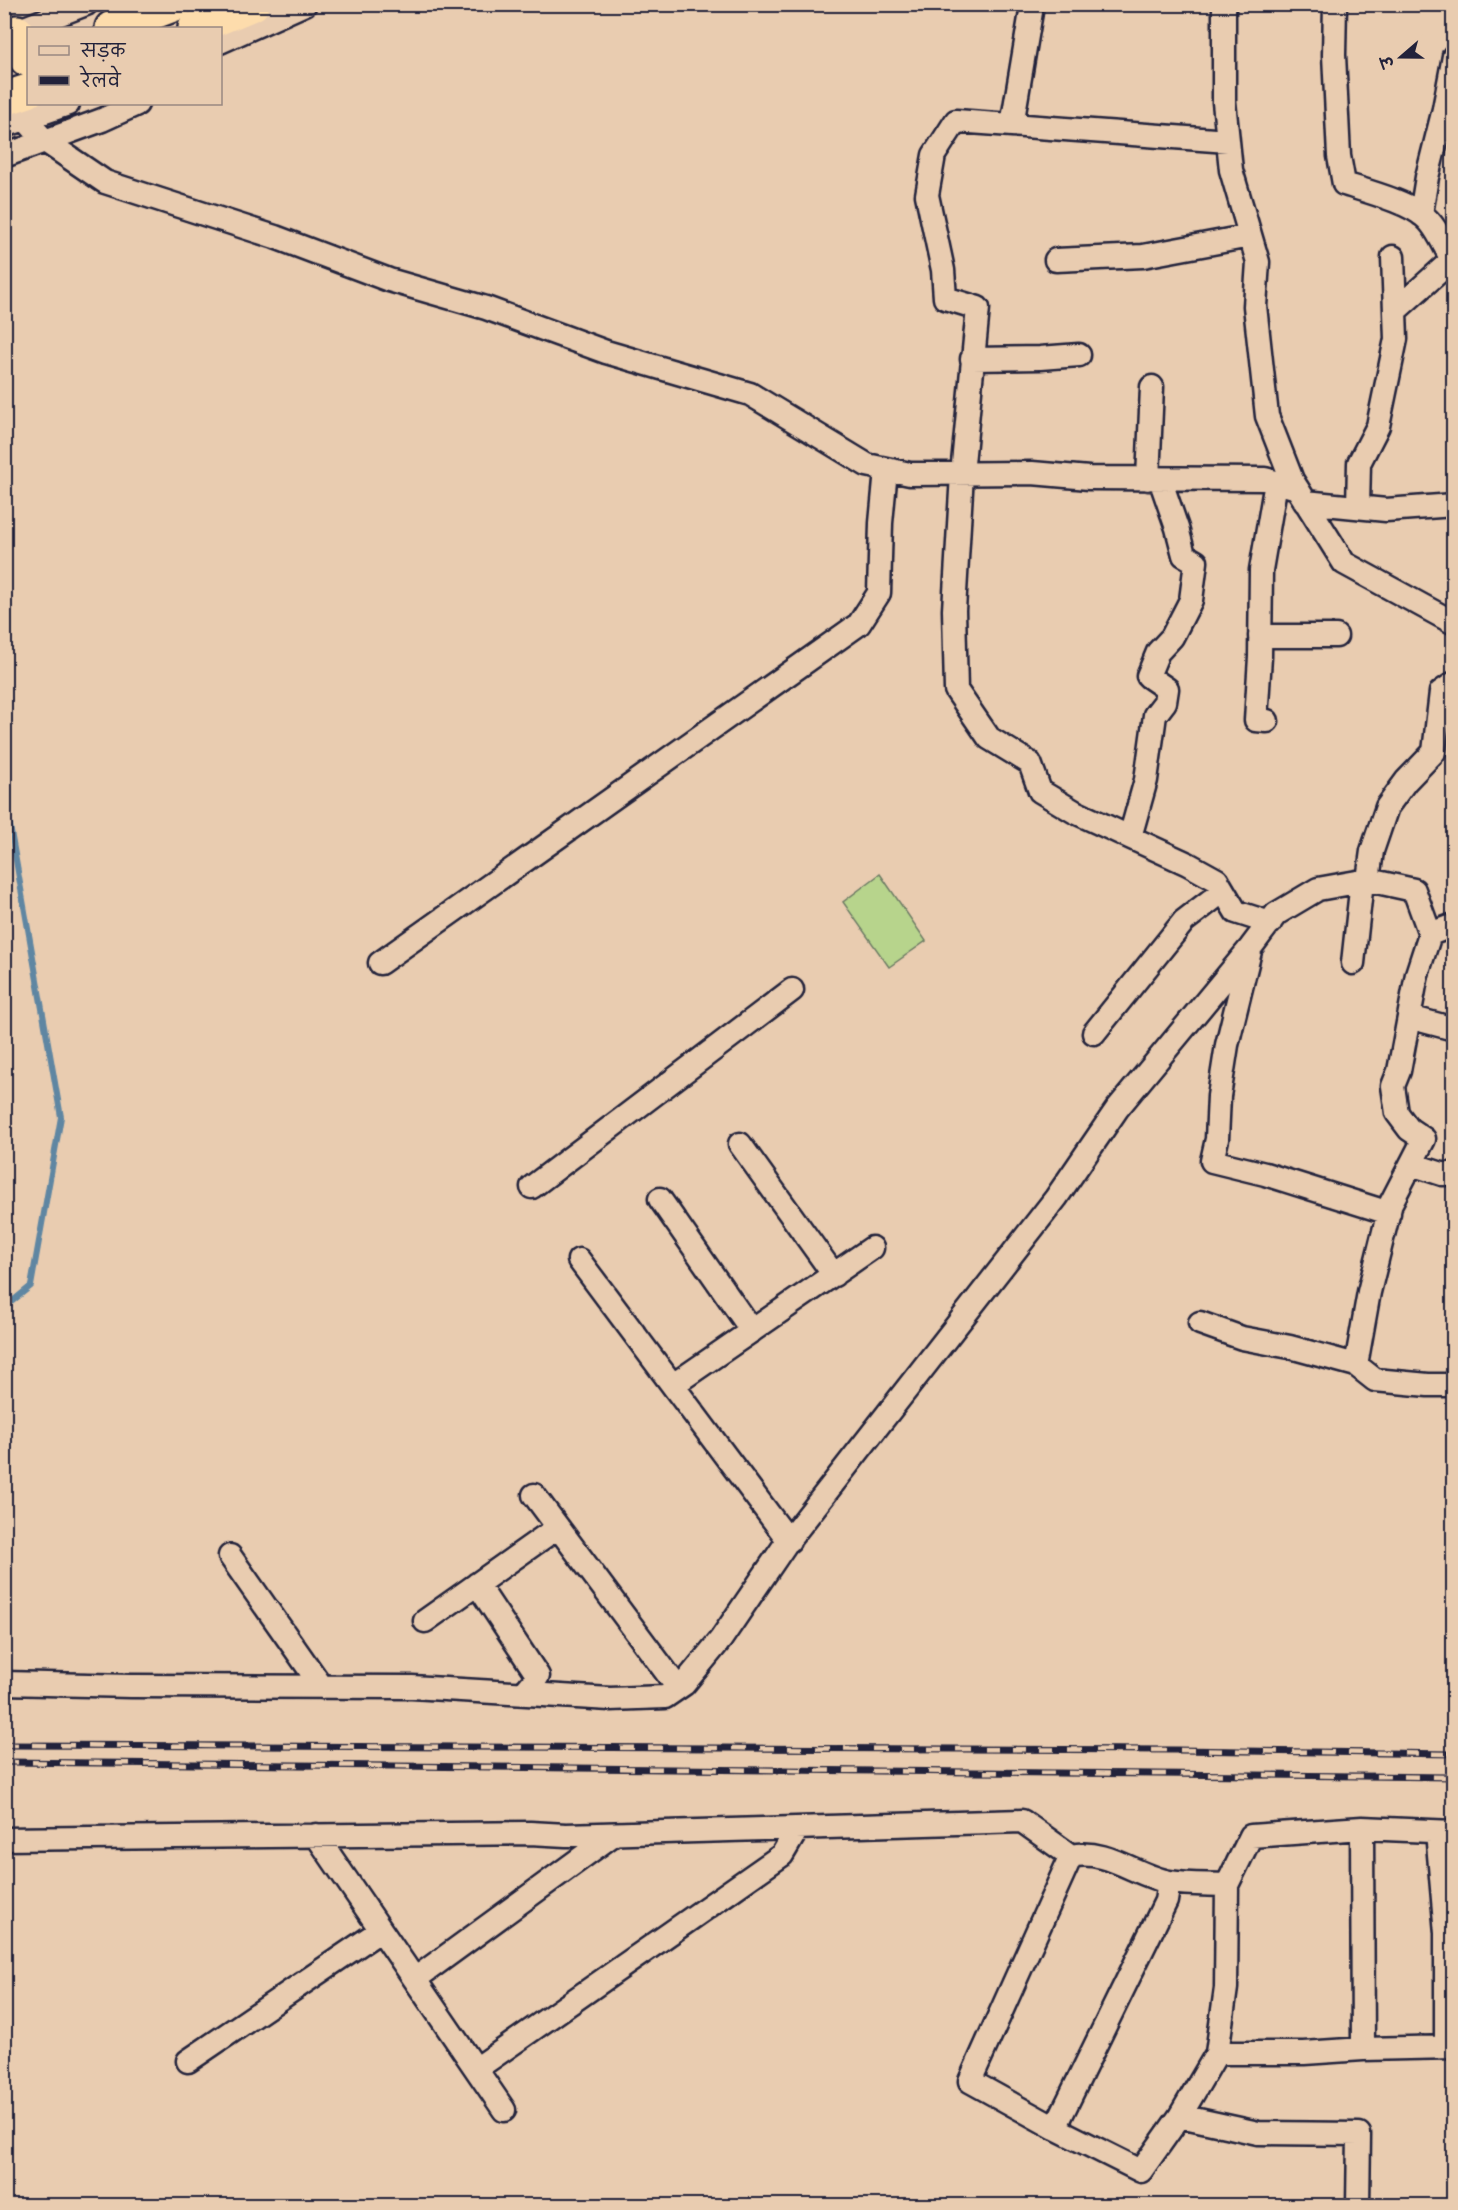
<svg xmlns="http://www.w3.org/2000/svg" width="1458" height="2210" font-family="'Patrick Hand','Playpen Sans Deva',sans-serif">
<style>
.green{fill:#b7d48c;stroke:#6c7b64;stroke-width:1.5}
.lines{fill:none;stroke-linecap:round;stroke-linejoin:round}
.stream{stroke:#5e86a2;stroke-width:6}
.minor-casing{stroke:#22223b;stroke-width:27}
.highway-casing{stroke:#22223b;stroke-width:38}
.minor{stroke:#e9ccb0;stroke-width:22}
.highway{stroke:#fddcac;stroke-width:33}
.rail-casing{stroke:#22223b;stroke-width:7}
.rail{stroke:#e9ccb0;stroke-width:4.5;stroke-dasharray:14;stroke-linecap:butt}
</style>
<rect width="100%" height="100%" fill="#e9ccb0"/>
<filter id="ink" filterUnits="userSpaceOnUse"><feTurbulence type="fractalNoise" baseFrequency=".0167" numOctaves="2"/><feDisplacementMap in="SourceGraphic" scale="12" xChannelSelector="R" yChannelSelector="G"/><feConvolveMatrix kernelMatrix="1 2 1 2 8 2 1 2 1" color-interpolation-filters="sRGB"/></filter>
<g filter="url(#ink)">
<path class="green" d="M 880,874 L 926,941 L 889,967 L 843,902 Z"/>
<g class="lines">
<path class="stream" d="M 4,792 L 61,1117 L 31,1286 L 4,1308"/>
<g class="minor-casing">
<path id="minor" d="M 1224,4 L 1224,102 L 1231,170 L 1258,262 L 1255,306 L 1267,416 L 1292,480 L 1344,563 L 1454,623
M 1335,4 L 1334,55 L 1339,156 L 1344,184 C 1366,191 1412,203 1427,219 C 1437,228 1447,251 1454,264
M 4,36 L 86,4
M 220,42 L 305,4
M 17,95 L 25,119 L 45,141 L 105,182 L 275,237 L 389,280 L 486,308 L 606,352 L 750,394 L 867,465 L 910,474 L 1032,473 L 1089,478 L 1265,479 L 1297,488
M 1012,125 L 1031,12
M 4,126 L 68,104
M 1228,141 L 956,121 L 934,155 L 927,195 L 943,270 L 945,298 L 978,308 L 962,474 L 954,610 L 956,690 L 989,738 L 1030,763 L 1040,791 L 1075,812 L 1188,864 L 1217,880 L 1236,912 L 1270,923
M 4,156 L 102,120 L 137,104
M 1421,214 L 1427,177 L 1444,109 L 1454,56
M 1056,260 L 1143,256 L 1250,236
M 1395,311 L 1452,260
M 972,359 L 1040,358 L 1079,355
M 1148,479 L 1152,387
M 1305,502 L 1386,510 L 1454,505
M 1358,507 L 1359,463 L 1378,426 L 1396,339 L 1393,257
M 1260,636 L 1336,636
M 1267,721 L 1256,720 L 1260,657 L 1261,570 L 1276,482
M 1130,837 L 1146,780 L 1155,715 L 1165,702 L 1167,689 L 1148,676 L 1158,652 L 1172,637 L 1191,600 L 1196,562 L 1184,555 L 1177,528 L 1160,479
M 1368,880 L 1372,851 L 1387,807 L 1406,781 L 1434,752 L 1441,692 L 1454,683
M 1454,925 L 1430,934 L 1417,974 L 1399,1071 L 1393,1086 L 1397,1113 L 1409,1129 L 1424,1139 L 1391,1203 L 1369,1292 L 1356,1365 L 1375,1380 L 1428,1385 L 1454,1385
M 380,963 L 859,624 L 879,593 L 881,523 L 886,470
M 1353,963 L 1362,881
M 1409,1017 L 1454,1029
M 1094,1033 L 1184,921 L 1223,891
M 740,1144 L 834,1275
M 1411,1164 L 1442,1174 L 1454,1174
M 532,1187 L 792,990
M 660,1199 L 752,1331
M 1389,1213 L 1265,1174 L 1212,1161 L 1217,1139 L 1219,1096 L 1227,1045 L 1251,947 L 1276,914 L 1318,889 L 1368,880 L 1414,890 L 1430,934
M 579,1260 L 789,1541
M 1200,1323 L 1242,1338 L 1290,1347 L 1356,1365
M 673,1385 L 872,1248
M 534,1495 L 678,1688
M 230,1556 L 322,1687
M 477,1584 L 538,1676 L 523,1694
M 425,1621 L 558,1527
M 4,1683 L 131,1686 L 412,1687 L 610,1699 L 665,1697 L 684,1684 L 721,1639 L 785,1545 L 1056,1198 L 1117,1109 L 1251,947
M 1362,1828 L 1363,2049
M 1437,1832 L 1446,1933 L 1446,2047
M 316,1835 L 504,2110
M 4,1839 L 530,1833 L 566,1835 L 1022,1821 L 1071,1856
M 1227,1885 C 1208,1884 1188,1885 1170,1882 C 1136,1876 1107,1848 1071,1856 L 970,2081 L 1055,2128 L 1141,2171 L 1180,2116 L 1217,2053 L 1226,1988 L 1227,1885 L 1251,1836 L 1362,1828 L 1454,1832
M 415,1979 L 614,1834
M 1217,2053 L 1304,2053 L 1363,2049 L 1454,2047
M 188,2061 L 381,1930
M 476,2069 L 782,1855 L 798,1828
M 1180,2116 L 1258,2133 L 1359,2134 L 1358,2206
M 1055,2128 L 1166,1901 L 1169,1882"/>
</g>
<g class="highway-casing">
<path id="highway" d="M 112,28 L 175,4
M 195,28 L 253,4
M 17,32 L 26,59
M 4,99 L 28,91"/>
</g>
<use href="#minor" class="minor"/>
<use href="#highway" class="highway"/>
<g class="rail-casing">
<path id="rail" d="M 4,1745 L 1177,1750 L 1454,1754
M 4,1762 L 1454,1777"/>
</g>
<use href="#rail" class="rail"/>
</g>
</g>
<rect width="1458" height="2210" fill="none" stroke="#e9ccb0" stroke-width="24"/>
<rect x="12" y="12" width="1434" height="2186" fill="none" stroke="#22223b" stroke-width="2" filter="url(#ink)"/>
<rect x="27" y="27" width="195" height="78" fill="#e9ccb0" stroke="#998881" stroke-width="1.5"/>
<rect x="39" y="46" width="30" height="9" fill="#e9ccb0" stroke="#998881" stroke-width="1.5"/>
<text x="81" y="57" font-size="18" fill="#22223b">सड़क</text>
<rect x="39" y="76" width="30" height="9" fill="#22223b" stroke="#998881" stroke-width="1.5"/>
<text x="81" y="87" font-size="18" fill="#22223b">रेलवे</text>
<g transform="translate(1401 57) rotate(250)" stroke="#e9ccb0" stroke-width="4.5" paint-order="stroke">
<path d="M0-4.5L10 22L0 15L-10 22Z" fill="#22223b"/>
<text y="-9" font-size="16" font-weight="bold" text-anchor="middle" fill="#22223b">उ</text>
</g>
</svg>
